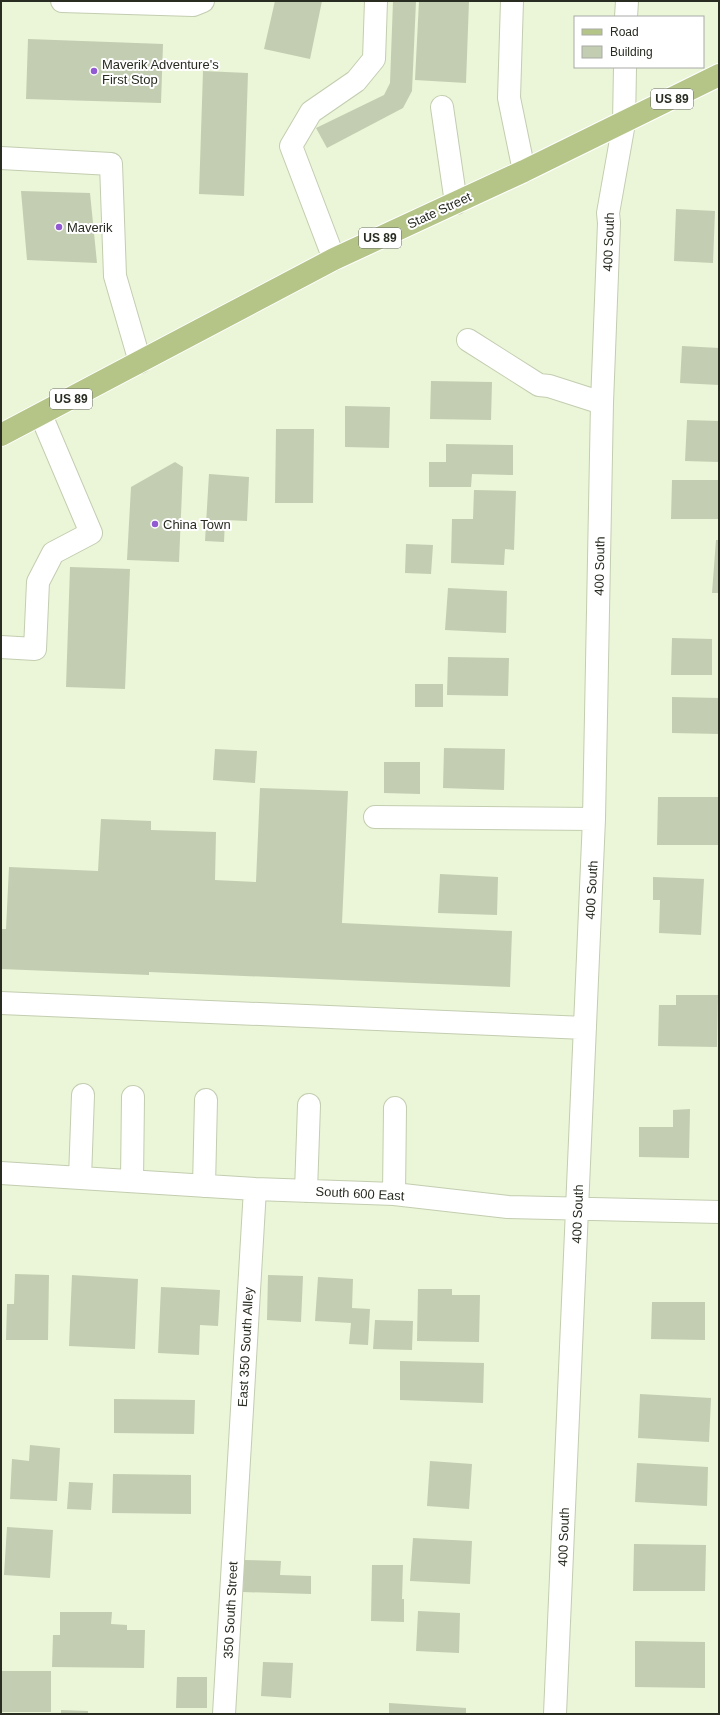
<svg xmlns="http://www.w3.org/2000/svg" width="720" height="1715" font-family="Arial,sans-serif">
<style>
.building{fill:#c3cdb1}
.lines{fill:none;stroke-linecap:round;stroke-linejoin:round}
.minor-casing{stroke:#c3cdb0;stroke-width:24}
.major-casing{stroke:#fff;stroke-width:24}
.minor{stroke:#fff;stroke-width:22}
.major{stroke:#b5c588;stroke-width:22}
.poi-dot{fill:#925ad2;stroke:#fff;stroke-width:1.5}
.labels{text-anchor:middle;stroke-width:4;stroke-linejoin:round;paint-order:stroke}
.shield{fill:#fff;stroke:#686b64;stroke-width:1}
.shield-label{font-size:12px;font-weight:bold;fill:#282c21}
.poi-label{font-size:13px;fill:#282c21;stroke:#fff;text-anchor:start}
.street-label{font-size:13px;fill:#282c21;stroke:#fff}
</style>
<rect width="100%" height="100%" fill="#ebf5d8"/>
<path class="building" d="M 275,1 L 322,1 L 310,59 L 264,49 Z
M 393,1 L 416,1 L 412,91 L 403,108 L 327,148 L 316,128 L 384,95 L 390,83 Z
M 419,1 L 469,1 L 466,83 L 415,80 Z
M 28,39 L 163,44 L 161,103 L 26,99 Z
M 203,71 L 248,73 L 244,196 L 199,194 Z
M 21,191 L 90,193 L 97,263 L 27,260 Z
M 676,209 L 715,211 L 713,263 L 674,261 Z
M 682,346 L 719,348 L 719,385 L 680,383 Z
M 431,381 L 492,382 L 491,420 L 430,419 Z
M 345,406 L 390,407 L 389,448 L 345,447 Z
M 687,420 L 719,421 L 719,462 L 685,461 Z
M 276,429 L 314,429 L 313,503 L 275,503 Z
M 446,444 L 513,445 L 513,475 L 472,474 L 471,487 L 429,487 L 429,462 L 446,462 Z
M 175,462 L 183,467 L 179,562 L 127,560 L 131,487 Z
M 209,474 L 249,477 L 247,521 L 225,520 L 224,542 L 205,541 Z
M 672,480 L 719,480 L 719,519 L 671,519 Z
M 474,490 L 516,491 L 514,550 L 505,549 L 504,565 L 451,563 L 452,519 L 473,519 Z
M 716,540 L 719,540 L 719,593 L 712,593 Z
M 406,544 L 433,545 L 431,574 L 405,573 Z
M 70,567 L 130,569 L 125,689 L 66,687 Z
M 448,588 L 507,591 L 506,633 L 445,630 Z
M 672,638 L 712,639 L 712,675 L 671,675 Z
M 448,657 L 509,658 L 508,696 L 447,695 Z
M 415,684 L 443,684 L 443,707 L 415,707 Z
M 672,697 L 719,698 L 719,734 L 672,733 Z
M 444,748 L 505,749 L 504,790 L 443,788 Z
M 215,749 L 257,751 L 255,783 L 213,780 Z
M 384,762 L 420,762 L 420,794 L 384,793 Z
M 260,788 L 348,791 L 342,923 L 512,931 L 510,987 L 149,972 L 149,975 L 1,969 L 1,929 L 6,929 L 9,867 L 98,871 L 101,819 L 151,821 L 151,830 L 216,832 L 215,880 L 256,882 Z
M 658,797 L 719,797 L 719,845 L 657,845 Z
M 440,874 L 498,877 L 497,915 L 438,913 Z
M 653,877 L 704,879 L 701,935 L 659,933 L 660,900 L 653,900 Z
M 676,995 L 718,995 L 717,1047 L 658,1046 L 659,1005 L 676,1005 Z
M 690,1109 L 689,1158 L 639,1157 L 639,1127 L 673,1127 L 673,1110 Z
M 15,1274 L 49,1275 L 48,1340 L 6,1340 L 7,1304 L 14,1304 Z
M 72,1275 L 138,1279 L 135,1349 L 69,1346 Z
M 268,1275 L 303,1276 L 301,1322 L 267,1320 Z
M 318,1277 L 353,1279 L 352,1308 L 370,1309 L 368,1345 L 349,1344 L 351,1323 L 315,1321 Z
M 161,1287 L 220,1290 L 218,1326 L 200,1325 L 199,1355 L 158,1353 Z
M 418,1289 L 452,1289 L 452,1295 L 480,1295 L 479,1342 L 417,1341 Z
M 652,1302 L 705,1302 L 705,1340 L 651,1339 Z
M 375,1320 L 413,1321 L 412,1350 L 373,1349 Z
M 400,1361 L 484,1363 L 483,1403 L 400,1400 Z
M 640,1394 L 711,1398 L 709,1442 L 638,1438 Z
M 114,1399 L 195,1400 L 194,1434 L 114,1433 Z
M 30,1445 L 60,1448 L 57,1501 L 10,1499 L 12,1459 L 29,1461 Z
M 430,1461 L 472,1464 L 469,1509 L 427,1506 Z
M 637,1463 L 708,1467 L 707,1506 L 635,1502 Z
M 113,1474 L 191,1475 L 191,1514 L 112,1513 Z
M 69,1482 L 93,1483 L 91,1510 L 67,1509 Z
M 7,1527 L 53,1530 L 50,1578 L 4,1575 Z
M 413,1538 L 472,1541 L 470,1584 L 410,1581 Z
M 634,1544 L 706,1545 L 705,1591 L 633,1591 Z
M 244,1560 L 281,1561 L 280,1575 L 311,1576 L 311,1594 L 243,1592 Z
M 372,1565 L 403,1565 L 402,1599 L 404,1599 L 404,1622 L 371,1621 Z
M 418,1611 L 460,1613 L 459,1653 L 416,1651 Z
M 60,1612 L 112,1612 L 111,1624 L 127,1625 L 127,1630 L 145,1630 L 144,1668 L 52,1667 L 53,1635 L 60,1635 Z
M 635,1641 L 705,1642 L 705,1688 L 635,1687 Z
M 263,1662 L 293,1663 L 291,1698 L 261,1696 Z
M 1,1671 L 51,1671 L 51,1712 L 1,1712 Z
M 177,1677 L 207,1677 L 207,1708 L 176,1708 Z
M 389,1703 L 466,1708 L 466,1714 L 389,1714 Z
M 61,1710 L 88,1711 L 88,1714 L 61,1714 Z"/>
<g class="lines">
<g class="minor-casing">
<path id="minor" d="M 62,1 L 193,5 L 203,1
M 512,1 L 509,98 L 524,171
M 626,17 L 627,1
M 442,107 L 456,203
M 1,158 L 111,164 L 115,276 L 140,362
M 334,259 L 291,146 L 311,112 L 356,81 L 374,59 L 376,1
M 468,340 L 539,385 L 549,386 L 602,403
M 1,647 L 35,649 L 38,582 L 53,553 L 91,533 L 41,415
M 375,817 L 594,819
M 1,1003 L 585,1028
M 1,1173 L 255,1189 L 394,1194 L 508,1207 L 719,1212
M 80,1178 L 83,1095
M 132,1181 L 133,1097
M 204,1186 L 206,1100
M 306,1191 L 309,1105
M 394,1194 L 395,1108
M 224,1714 L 255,1189
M 555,1714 L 594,819 L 602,403 L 609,223 L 608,213 L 624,123 L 625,67"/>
</g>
<g class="major-casing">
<path id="major" d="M 1,435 L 334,259 L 524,171 L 719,75"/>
</g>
<use href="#minor" class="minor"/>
<use href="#major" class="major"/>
</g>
<g class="poi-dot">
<circle cx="94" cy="71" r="4"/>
<circle cx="59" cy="227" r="4"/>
<circle cx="155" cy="524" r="4"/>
</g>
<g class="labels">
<g class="shield">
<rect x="651" y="89" width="42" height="20" rx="3"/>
<rect x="359" y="228" width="42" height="20" rx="3"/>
<rect x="50" y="389" width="42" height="20" rx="3"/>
</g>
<g class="shield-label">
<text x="672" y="103">US 89</text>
<text x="380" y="242">US 89</text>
<text x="71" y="403">US 89</text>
</g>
<g class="poi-label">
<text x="102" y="69">Maverik Adventure's<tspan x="102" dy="15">First Stop</tspan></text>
<text x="67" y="232">Maverik</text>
<text x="163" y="529">China Town</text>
</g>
<g class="street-label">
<text transform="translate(439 210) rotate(-25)" y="5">State Street</text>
<text transform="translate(608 242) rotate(-88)" y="5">400 South</text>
<text transform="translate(599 566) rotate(-89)" y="5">400 South</text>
<text transform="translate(591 890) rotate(-87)" y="5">400 South</text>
<text transform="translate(360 1193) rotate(3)" y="5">South 600 East</text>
<text transform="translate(577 1214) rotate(-88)" y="5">400 South</text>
<text transform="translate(245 1347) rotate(-87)" y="5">East 350 South Alley</text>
<text transform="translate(563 1537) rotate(-88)" y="5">400 South</text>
<text transform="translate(230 1610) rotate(-87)" y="5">350 South Street</text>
</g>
</g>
<rect width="720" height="1715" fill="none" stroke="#282c21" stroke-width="4"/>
<rect x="574" y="16" width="130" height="52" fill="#ffffff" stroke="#a9aba6"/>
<rect x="582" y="29" width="20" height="6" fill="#b5c588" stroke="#a9aba6"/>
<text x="610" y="36" font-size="12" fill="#282c21">Road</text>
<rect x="582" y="46" width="20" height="12" fill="#c3cdb1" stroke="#a9aba6"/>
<text x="610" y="56" font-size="12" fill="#282c21">Building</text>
</svg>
